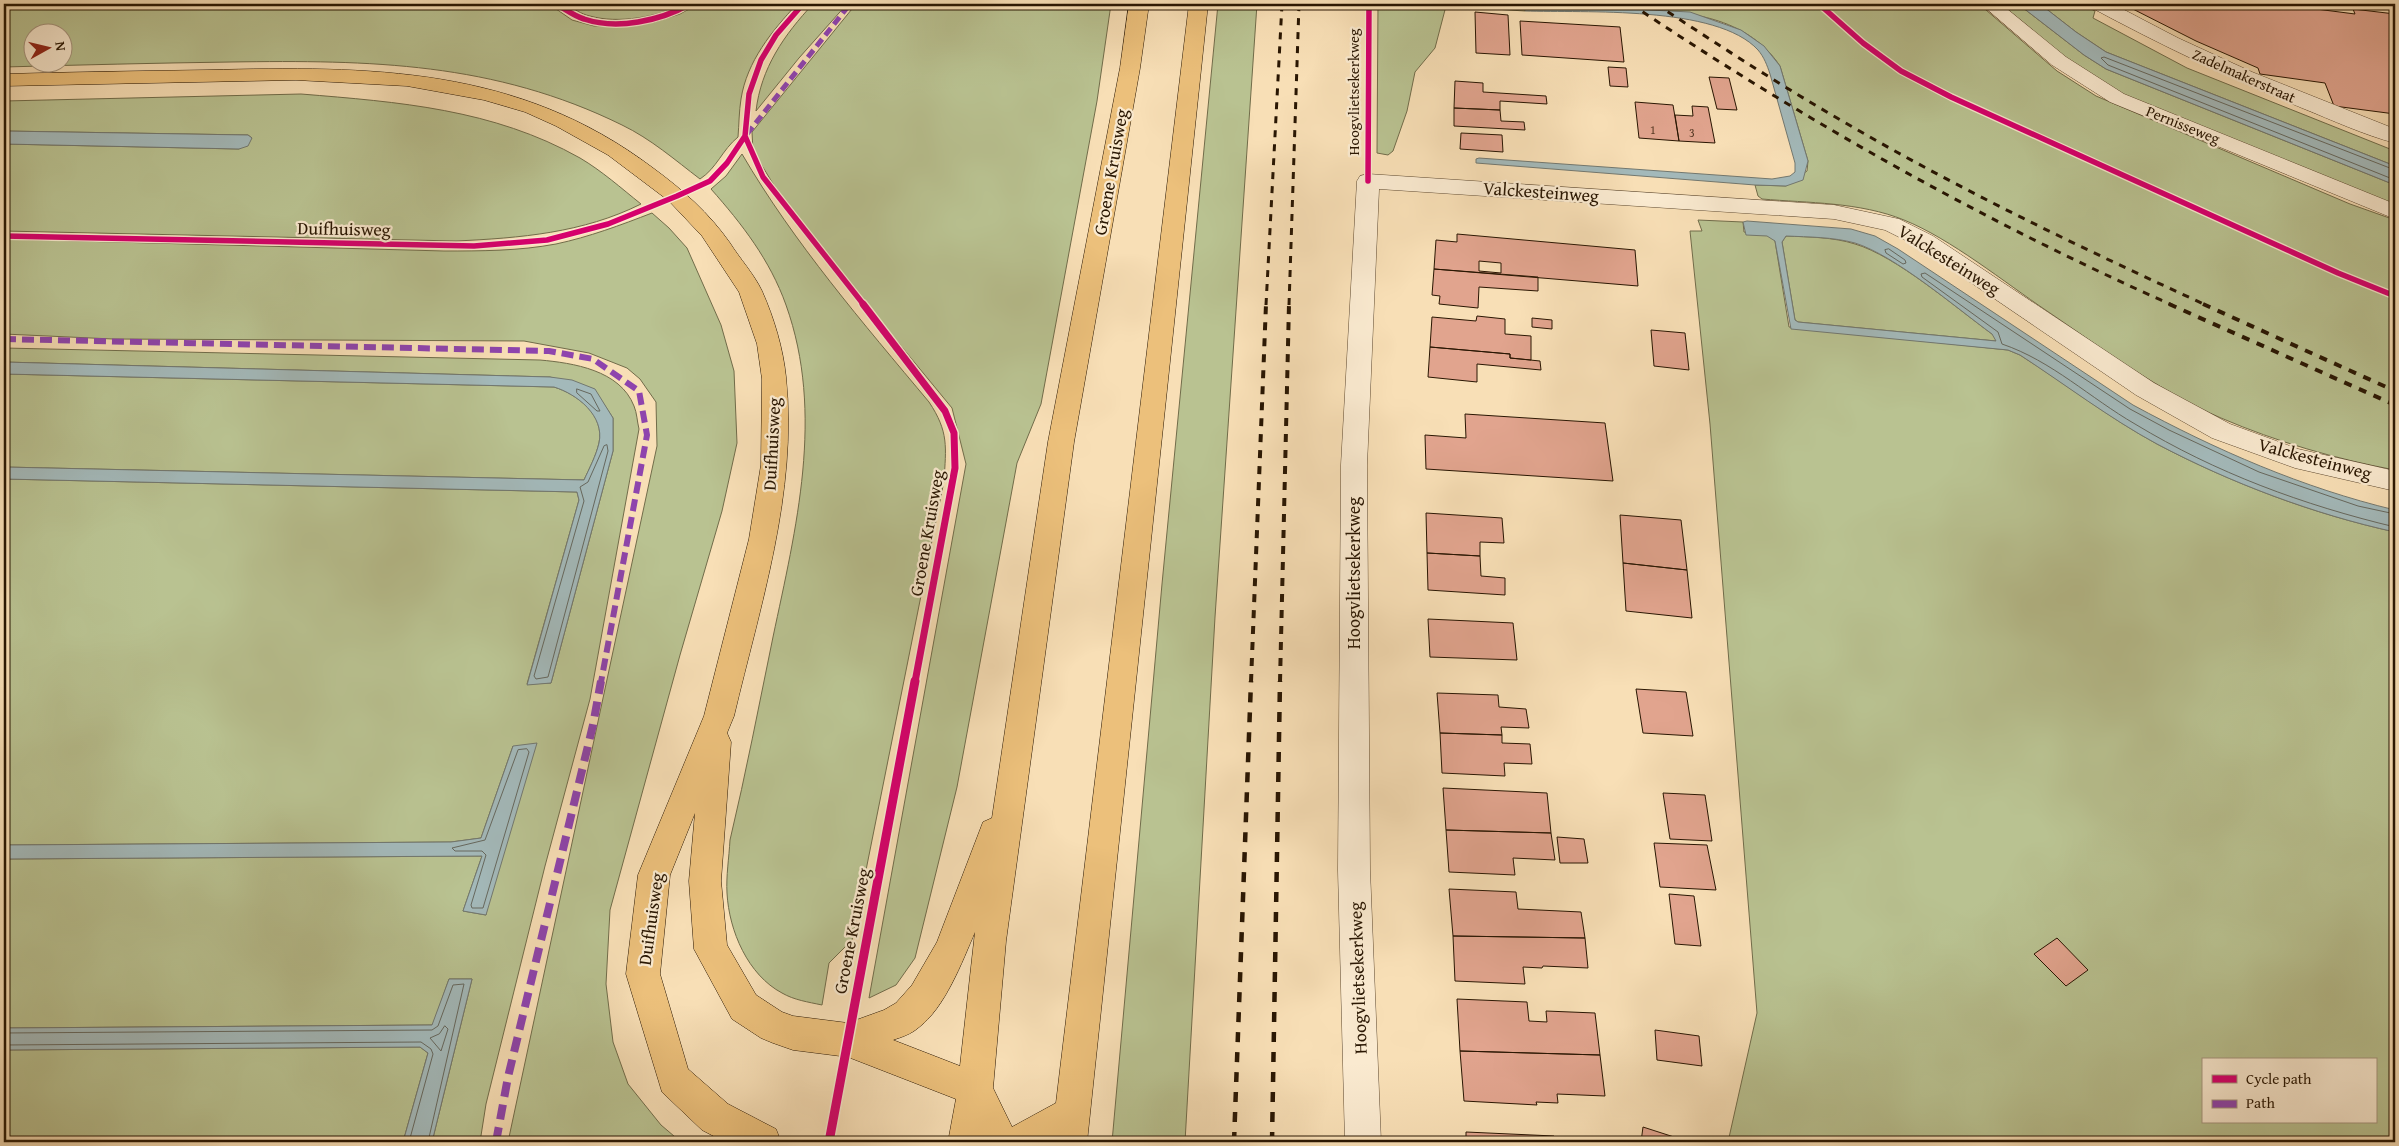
<svg xmlns="http://www.w3.org/2000/svg" width="2399" height="1146" font-family="'Gentium Book Plus',serif">
<style>
.green{fill:#b9c291;stroke:#716c4a;fill-rule:evenodd}
.water{fill:#a3b9ba;stroke:#727870;fill-rule:evenodd}
.lines{fill:none;stroke-linecap:round;stroke-linejoin:round}
.shore{stroke:#66685e;stroke-width:1}
.building{fill:#e1a48e;stroke:#291602;fill-rule:evenodd}
.minor-casing{stroke:#5d482f;stroke-width:1}
.major-casing{stroke:#291602;stroke-width:1}
.minor{fill:#faead0;fill-rule:evenodd}
.major{fill:#ecc07b;fill-rule:evenodd}
.rail-far2{stroke:#291602;stroke-width:3;stroke-dasharray:7 7;stroke-linecap:butt}
.rail-far1{stroke:#291602;stroke-width:4;stroke-dasharray:8 8;stroke-linecap:butt}
.rail{stroke:#291602;stroke-width:4.5;stroke-dasharray:10 10;stroke-linecap:butt}
.quiet-far2{stroke:#8e44ad;stroke-width:5;stroke-dasharray:9 5;stroke-linecap:butt}
.quiet-far1{stroke:#8e44ad;stroke-width:6;stroke-dasharray:12 6;stroke-linecap:butt}
.quiet{stroke:#8e44ad;stroke-width:8;stroke-dasharray:15 8;stroke-linecap:butt}
.cycleway-far2-casing{stroke:#faead0;stroke-width:8}
.cycleway-far1-casing{stroke:#faead0;stroke-width:10}
.cycleway-casing{stroke:#faead0;stroke-width:12}
.cycleway-far2{stroke:#d6006c;stroke-width:5.5}
.cycleway-far1{stroke:#d6006c;stroke-width:7}
.cycleway{stroke:#d6006c;stroke-width:9}
.labels{text-anchor:middle;stroke-width:4.5;stroke-linejoin:round;paint-order:stroke}
.far-number-label{font-size:12px;fill:#573a25}
.far-street-label{font-size:15px;fill:#291602;stroke:#faead0}
.street-label{font-size:18px;fill:#291602;stroke:#faead0}
</style>
<rect width="100%" height="100%" fill="#f8dfb6"/>
<filter id="stains"><feTurbulence type="fractalNoise" baseFrequency=".004" numOctaves="4"/><feColorMatrix values="0 0 0 0 .2 0 0 0 0 .09 0 0 0 0 .02 0 0 0 .5 -.17"/></filter>
<radialGradient id="worn" r=".72"><stop offset=".6" stop-color="#630" stop-opacity="0"/><stop offset="1" stop-color="#630" stop-opacity=".3"/></radialGradient>
<path class="green" d="M 4,4 L 549,4 L 572,20 L 594,26 L 632,25 L 654,22 L 680,14 L 698,4 L 797,4 C 772,31 747,61 741,99 C 739,111 739,125 738,137 C 722,150 717,168 700,179 C 675,160 651,139 622,125 C 494,62 370,60 231,62 C 155,63 79,65 4,67 ZM 32,32 L 62,32 L 62,62 L 32,62 Z
M 566,4 L 683,4 C 658,17 618,24 590,16 C 581,14 574,9 566,4 Z
M 813,4 L 847,4 L 799,58 L 756,111 C 761,68 784,35 813,4 Z
M 856,4 L 1111,4 L 1097,101 L 1041,404 L 1017,463 L 957,787 L 915,958 L 896,985 L 869,998 L 966,464 L 952,408 L 836,267 L 775,187 L 753,151 L 752,132 Z
M 1218,4 L 1257,4 L 1215,617 L 1185,1142 L 1112,1142 L 1162,584 Z
M 1378,4 L 1979,4 L 2057,71 L 2096,96 L 2350,204 L 2395,220 L 2395,470 C 2336,459 2277,442 2221,418 C 2159,391 2103,349 2047,311 C 2004,282 1951,239 1904,220 C 1860,202 1808,203 1762,199 L 1758,196 L 1755,185 L 1786,186 L 1807,171 L 1808,161 L 1780,66 C 1744,12 1677,11 1619,8 C 1588,7 1558,5 1528,4 L 1524,5 L 1525,11 L 1446,6 L 1435,48 L 1415,72 L 1407,111 L 1393,151 L 1388,155 L 1377,153 Z
M 2001,4 L 2018,4 L 2084,55 L 2106,69 L 2395,185 L 2395,205 L 2109,90 L 2060,53 Z
M 2040,4 L 2082,4 L 2095,11 L 2093,18 L 2187,68 L 2395,151 L 2395,166 L 2106,52 L 2076,32 Z
M 301,94 C 399,102 493,109 580,158 C 602,171 621,188 641,204 C 583,233 520,238 456,241 L 4,231 L 4,144 L 239,149 L 252,138 L 248,135 L 4,131 L 4,101 Z
M 742,154 C 794,243 863,323 929,402 C 949,432 946,447 944,481 L 852,940 L 829,963 L 822,1005 C 808,1002 794,1000 782,993 C 748,975 729,931 727,893 C 726,876 729,858 730,840 C 746,773 759,705 773,637 C 796,528 825,414 786,305 C 770,260 742,224 711,189 L 726,176 Z
M 652,213 L 669,228 L 687,248 L 721,325 L 734,371 L 737,443 L 722,511 L 680,655 L 610,910 L 606,984 L 613,1042 L 628,1084 L 661,1125 L 681,1142 L 508,1142 L 657,446 L 656,402 L 640,379 L 627,368 L 589,353 L 524,341 L 113,339 L 4,334 L 4,239 L 444,251 C 481,251 519,251 556,244 C 589,237 621,225 652,213 Z
M 1698,220 L 1743,222 L 1744,232 L 1771,236 L 1775,241 L 1789,327 L 2008,350 L 2020,355 C 2066,384 2109,418 2157,444 C 2231,483 2313,514 2395,532 L 2395,1142 L 1728,1142 L 1757,1013 L 1710,424 L 1690,231 L 1702,231 ZM 2203,1060 L 2375,1060 L 2375,1122 L 2203,1122 Z
M 1786,236 C 1809,237 1833,237 1855,244 C 1896,256 1955,307 1992,334 L 1995,336 L 1996,341 L 1798,322 L 1795,320 L 1782,242 Z
M 4,348 L 540,360 C 573,363 620,370 634,406 C 637,413 637,421 639,429 L 590,699 L 545,866 L 486,1104 L 480,1142 L 432,1142 L 472,979 L 449,979 L 433,1025 L 4,1028 L 4,859 L 482,856 L 463,911 L 486,915 L 513,746 L 481,838 L 451,842 L 4,845 L 4,479 L 577,492 L 579,500 L 527,684 L 551,683 L 613,451 L 613,418 L 594,389 L 550,377 L 4,362 Z
M 4,374 L 554,387 C 577,394 605,415 599,443 C 596,456 589,469 584,480 L 4,467 Z
M 420,1047 L 428,1053 L 403,1142 L 4,1142 L 4,1050 Z"/>
<path class="water" d="M 1528,4 L 1690,12 L 1741,30 L 1764,46 L 1780,66 L 1808,161 L 1803,180 L 1786,186 L 1755,185 L 1476,163 L 1476,159 L 1479,158 L 1772,179 L 1790,176 L 1795,172 L 1795,163 L 1770,74 C 1767,65 1764,57 1758,50 C 1717,5 1584,13 1525,11 L 1524,5 Z
M 2018,4 L 2040,4 L 2076,32 L 2106,52 L 2395,166 L 2395,185 L 2106,69 L 2084,55 Z
M 4,131 L 248,135 L 252,138 L 248,146 L 239,149 L 4,144 Z
M 1747,221 L 1851,229 L 1875,236 L 1898,249 L 2133,405 C 2216,450 2303,488 2395,510 L 2395,532 C 2313,514 2231,483 2157,444 C 2109,418 2066,385 2020,355 L 2008,350 L 1791,329 L 1775,241 L 1767,236 L 1746,235 L 1743,222 ZM 1786,236 C 1809,237 1833,237 1855,243 C 1896,256 1955,307 1992,334 L 1996,341 L 1798,322 L 1795,320 L 1782,242 Z
M 4,362 L 550,377 L 572,380 L 595,389 L 613,418 L 613,451 L 551,683 L 527,685 L 579,500 L 577,492 L 4,479 L 4,467 L 584,480 C 589,469 596,456 599,443 C 605,416 577,394 554,387 L 4,374 Z
M 537,743 L 486,915 L 463,911 L 482,856 L 4,859 L 4,845 L 451,842 L 481,838 L 513,746 Z
M 449,979 L 472,979 L 432,1142 L 403,1142 L 428,1053 L 420,1047 L 4,1050 L 4,1028 L 432,1025 Z"/>
<g class="lines">
<path class="shore" d="M 2395,170 L 2104,57 L 2101,58 L 2108,65 L 2395,180
M 1889,249 L 1905,260 L 1906,263 L 1903,264 L 1886,253 L 1885,250 Z
M 577,389 L 591,394 L 600,411 L 597,411 L 577,393 Z
M 607,445 L 608,451 L 548,677 L 536,679 L 534,676 L 584,501 L 580,487 L 588,482 L 604,446 Z
M 2395,514 L 2358,506 L 2259,472 L 2169,430 L 2130,409 L 1925,273 L 1921,274 L 1922,277 L 1998,332 L 2002,344 C 2052,361 2090,398 2135,424 C 2216,473 2303,505 2395,527
M 527,749 L 529,752 L 483,908 L 472,908 L 471,905 L 486,855 L 482,851 L 455,851 L 452,848 L 485,840 L 518,750 Z
M 445,1026 L 448,1029 L 441,1051 L 430,1038 L 439,1034 Z
M 4,1033 L 432,1030 L 438,1026 L 453,985 L 464,984 L 428,1142
M 4,1045 L 421,1042 L 431,1049 L 433,1054 L 409,1142"/>
</g>
<path class="building" d="M 2123,4 L 2292,4 L 2293,6 L 2355,14 L 2353,9 L 2395,14 L 2395,114 L 2334,106 L 2325,83 L 2260,74 L 2258,68 L 2196,41 Z
M 1475,12 L 1508,15 L 1510,55 L 1476,53 Z
M 1520,21 L 1620,27 L 1624,62 L 1522,55 Z
M 1608,67 L 1626,68 L 1628,87 L 1610,86 Z
M 1709,77 L 1729,78 L 1737,110 L 1717,109 Z
M 1455,81 L 1483,83 L 1483,92 L 1546,96 L 1547,104 L 1500,101 L 1500,110 L 1454,108 Z
M 1635,102 L 1673,105 L 1679,141 L 1639,138 Z
M 1692,106 L 1708,107 L 1715,143 L 1679,141 L 1675,115 L 1693,116 Z
M 1454,108 L 1500,110 L 1501,121 L 1524,122 L 1525,130 L 1454,126 Z
M 1461,133 L 1502,135 L 1503,152 L 1460,149 Z
M 1457,234 L 1635,250 L 1638,286 L 1434,269 L 1436,240 L 1457,242 ZM 1479,261 L 1501,263 L 1501,273 L 1479,271 Z
M 1434,269 L 1538,277 L 1538,291 L 1479,287 L 1478,308 L 1439,304 L 1440,296 L 1432,295 Z
M 1477,316 L 1505,319 L 1505,334 L 1531,336 L 1531,360 L 1510,358 L 1510,354 L 1430,347 L 1432,317 L 1476,321 Z
M 1532,318 L 1552,320 L 1552,329 L 1532,327 Z
M 1651,330 L 1685,333 L 1689,370 L 1654,366 Z
M 1430,347 L 1510,354 L 1510,358 L 1540,361 L 1541,370 L 1477,364 L 1477,382 L 1428,377 Z
M 1465,414 L 1605,423 L 1613,481 L 1426,469 L 1425,435 L 1466,438 Z
M 1426,513 L 1502,518 L 1504,543 L 1480,542 L 1480,556 L 1427,553 Z
M 1620,515 L 1681,520 L 1687,570 L 1623,563 Z
M 1427,553 L 1480,556 L 1481,576 L 1505,578 L 1505,595 L 1428,590 Z
M 1623,563 L 1687,570 L 1692,618 L 1626,611 Z
M 1428,619 L 1513,623 L 1517,660 L 1430,657 Z
M 1636,689 L 1686,692 L 1693,736 L 1643,733 Z
M 1437,693 L 1498,695 L 1499,707 L 1526,709 L 1529,728 L 1501,727 L 1502,735 L 1440,733 Z
M 1440,733 L 1502,735 L 1502,743 L 1530,744 L 1532,764 L 1504,763 L 1505,776 L 1442,773 Z
M 1443,788 L 1547,793 L 1551,833 L 1446,830 Z
M 1663,793 L 1705,795 L 1712,841 L 1670,839 Z
M 1446,830 L 1551,833 L 1555,860 L 1513,858 L 1515,875 L 1449,872 Z
M 1557,837 L 1584,839 L 1588,863 L 1560,863 Z
M 1654,843 L 1707,845 L 1716,890 L 1660,887 Z
M 1449,889 L 1516,892 L 1518,909 L 1581,912 L 1585,938 L 1453,936 Z
M 1669,894 L 1694,896 L 1701,946 L 1675,944 Z
M 1453,936 L 1585,938 L 1588,968 L 1543,966 L 1542,968 L 1523,967 L 1525,984 L 1455,981 Z
M 2057,938 L 2088,970 L 2066,986 L 2034,954 Z
M 1457,999 L 1527,1002 L 1529,1021 L 1547,1022 L 1546,1011 L 1595,1013 L 1600,1055 L 1460,1051 Z
M 1655,1030 L 1699,1036 L 1702,1066 L 1657,1060 Z
M 1460,1051 L 1600,1055 L 1605,1096 L 1557,1094 L 1558,1103 L 1536,1102 L 1537,1105 L 1464,1101 Z
M 1643,1127 L 1674,1137 L 1673,1142 L 1641,1142 Z
M 1466,1132 L 1554,1136 L 1555,1142 L 1466,1142 Z"/>
<g class="lines">
<g class="minor-casing">
<path id="minor" d="M 1981,4 L 2001,4 L 2066,57 L 2124,94 L 2395,204 L 2395,219 L 2110,102 L 2052,65 Z
M 2089,4 L 2113,4 L 2178,38 L 2252,72 L 2395,129 L 2395,143 C 2364,135 2332,120 2302,108 C 2230,78 2161,45 2092,8 Z
M 1368,174 L 1834,205 L 1899,219 L 1933,236 L 2154,383 L 2230,424 L 2298,449 L 2395,471 L 2395,491 L 2295,468 L 2212,438 L 2136,395 L 1917,246 L 1885,230 L 1834,219 L 1379,189 L 1367,465 L 1370,870 L 1381,1142 L 1345,1142 L 1338,870 L 1341,465 L 1357,181 L 1360,176 Z"/>
</g>
<g class="major-casing">
<path id="major" d="M 1129,4 L 1149,4 L 1140,68 L 1074,442 L 1006,941 L 993,1088 L 1012,1127 L 1056,1103 L 1189,4 L 1208,4 L 1087,1142 L 948,1142 L 956,1099 L 848,1057 L 793,1050 L 773,1043 L 761,1038 L 732,1019 L 694,949 L 689,881 L 695,813 L 670,875 L 660,974 L 688,1069 L 728,1104 L 776,1129 L 781,1142 L 725,1142 L 702,1130 L 662,1092 L 626,974 L 638,875 L 704,716 L 749,539 L 761,465 L 762,379 L 757,344 L 739,292 L 702,236 L 669,201 L 608,155 L 556,126 L 525,112 L 484,100 L 407,86 L 296,80 L 4,86 L 4,74 C 72,72 140,71 208,70 C 370,66 518,66 653,168 C 683,190 709,213 730,243 C 740,259 754,274 762,291 C 774,318 783,348 786,377 C 798,492 760,606 734,716 L 727,733 L 731,742 L 721,881 L 727,945 L 756,995 L 782,1012 L 793,1016 L 848,1023 L 884,1010 L 896,1003 L 912,985 L 937,942 L 983,822 L 992,818 L 1048,442 L 1120,68 ZM 975,932 L 960,1066 L 893,1040 C 902,1037 911,1034 918,1028 C 945,1008 962,962 975,932 Z"/>
</g>
<use href="#minor" class="minor"/>
<use href="#major" class="major"/>
<path class="rail-far2" d="M 1631,4 C 1802,119 1983,221 2172,305
M 1656,4 C 1714,42 1772,80 1832,115 C 1952,186 2079,247 2206,305
M 1266,305 L 1282,4
M 1289,305 L 1299,4"/>
<path class="rail-far1" d="M 2169,304 L 2395,405
M 2203,304 L 2395,391
M 1251,682 L 1266,304
M 1280,682 L 1289,304"/>
<path class="rail" d="M 1234,1142 L 1251,681
M 1272,1142 L 1280,681"/>
<path class="quiet-far2" d="M 747,134 L 850,4"/>
<path class="quiet-far1" d="M 4,339 L 549,351 L 593,359 L 639,391 L 647,435 L 601,682"/>
<path class="quiet" d="M 496,1142 L 508,1077 L 593,725 L 601,681"/>
<g class="cycleway-far2-casing">
<path id="cycleway-far2" d="M 556,4 C 565,9 574,16 584,19 C 617,30 660,21 690,4
M 803,4 L 776,35 L 761,60 L 749,94 L 745,136 L 763,177 L 864,305
M 1819,4 L 1863,43 L 1901,71 L 1951,97 L 2338,273 L 2395,296
M 1368,181 L 1369,4
M 4,236 L 474,246 L 547,240 L 608,224 L 677,196 L 710,181 L 727,163 L 745,136"/>
</g>
<g class="cycleway-far1-casing">
<path id="cycleway-far1" d="M 863,304 L 945,411 L 954,433 L 955,468 L 915,682"/>
</g>
<g class="cycleway-casing">
<path id="cycleway" d="M 829,1142 L 915,681"/>
</g>
<use href="#cycleway-far2" class="cycleway-far2"/>
<use href="#cycleway-far1" class="cycleway-far1"/>
<use href="#cycleway" class="cycleway"/>
</g>
<g class="labels">
<g class="far-number-label">
<text x="1653" y="134">1</text>
<text x="1692" y="137">3</text>
</g>
<g class="far-street-label">
<text transform="translate(2244 76) rotate(24)" y="5">Zadelmakerstraat</text>
<text transform="translate(1354 92) rotate(-90)" y="5">Hoogvlietsekerkweg</text>
<text transform="translate(2183 125) rotate(22)" y="5">Pernisseweg</text>
</g>
<g class="street-label">
<text transform="translate(1111 172) rotate(-80)" y="6">Groene Kruisweg</text>
<text transform="translate(1541 192) rotate(4)" y="6">Valckesteinweg</text>
<text transform="translate(344 229) rotate(1)" y="6">Duifhuisweg</text>
<text transform="translate(1949 260) rotate(32)" y="6">Valckesteinweg</text>
<text transform="translate(772 444) rotate(-87)" y="6">Duifhuisweg</text>
<text transform="translate(2315 459) rotate(15)" y="6">Valckesteinweg</text>
<text transform="translate(927 533) rotate(-80)" y="6">Groene Kruisweg</text>
<text transform="translate(1354 573) rotate(-90)" y="6">Hoogvlietsekerkweg</text>
<text transform="translate(651 919) rotate(-82)" y="6">Duifhuisweg</text>
<text transform="translate(852 931) rotate(-79)" y="6">Groene Kruisweg</text>
<text transform="translate(1358 978) rotate(-92)" y="6">Hoogvlietsekerkweg</text>
</g>
</g>
<rect width="2399" height="1146" fill="none" stroke="#f8dfb6" stroke-width="20"/>
<rect x="5" y="5" width="2389" height="1136" fill="none" stroke="#291602" stroke-width="2.5"/>
<rect x="10" y="10" width="2379" height="1126" fill="none" stroke="#291602"/>
<rect x="2202" y="1058" width="175" height="65" fill="#faead0" stroke="#a6957e"/>
<rect x="2212" y="1075" width="25" height="8" fill="#d6006c" stroke="#a6957e"/>
<text x="2246" y="1084" font-size="15" fill="#291602">Cycle path</text>
<rect x="2212" y="1100" width="25" height="8" fill="#8e44ad" stroke="#a6957e"/>
<text x="2246" y="1108" font-size="15" fill="#291602">Path</text>
<g transform="translate(48 48) rotate(82)"><circle r="24" fill="#faead0" stroke="#a6957e"/>
<path d="M0-4L9 19L0 12L-9 19Z" fill="#8f2418"/>
<text y="-8" font-size="14" font-weight="bold" text-anchor="middle" fill="#291602">N</text>
</g>
<rect width="100%" height="100%" filter="url(#stains)"/>
<rect width="100%" height="100%" fill="url(#worn)"/>
</svg>
